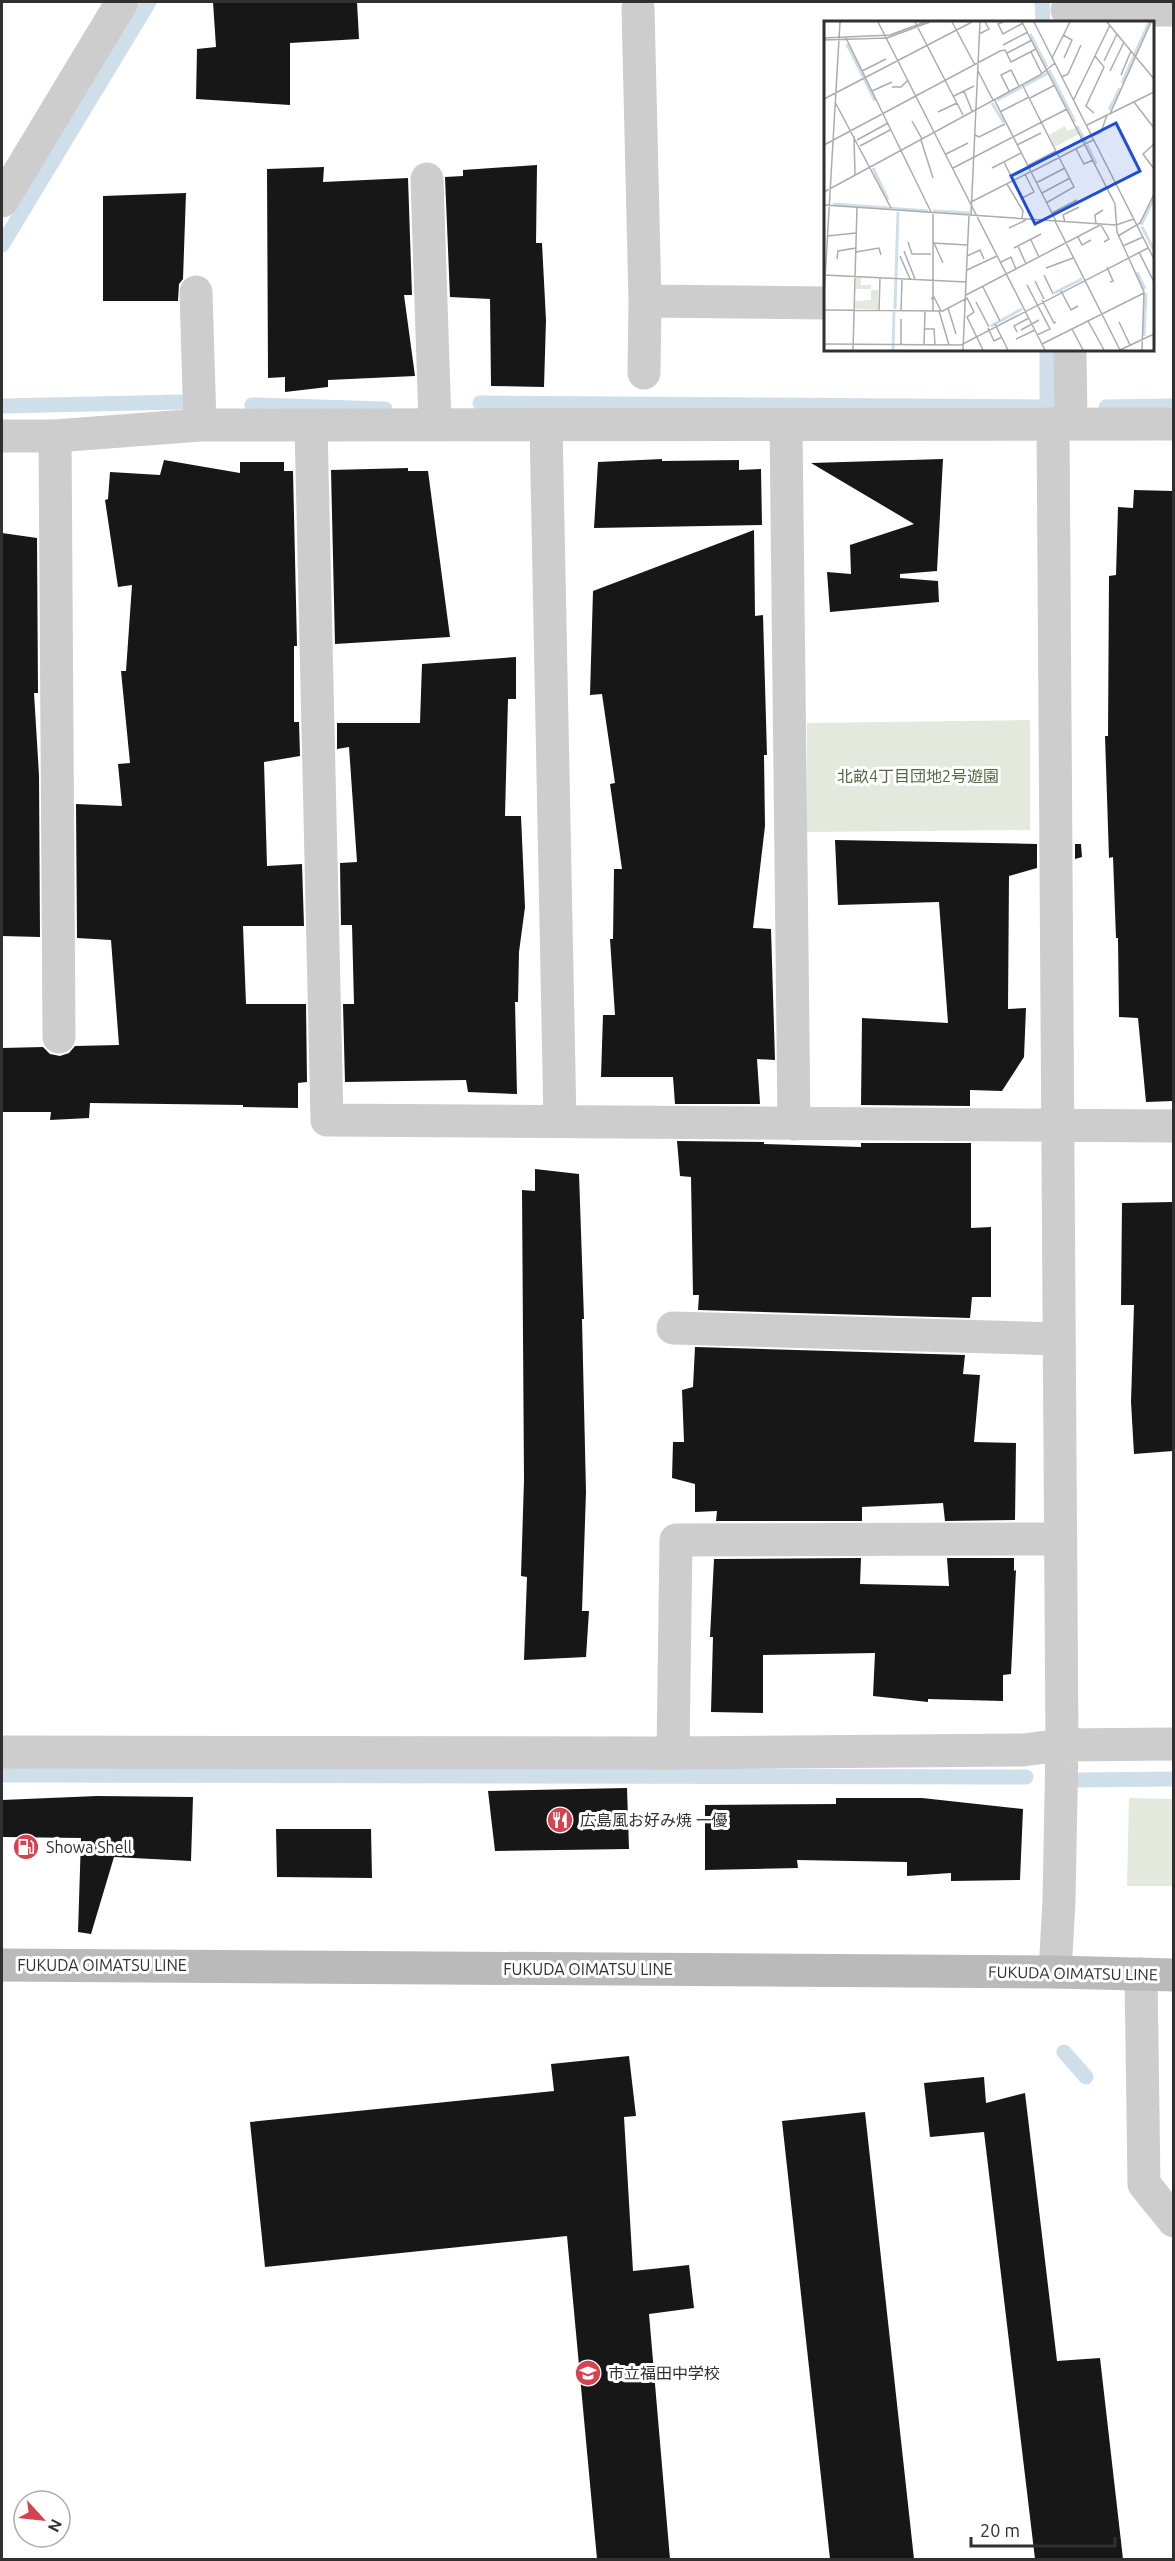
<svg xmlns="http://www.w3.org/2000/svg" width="1175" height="2561" font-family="Ubuntu,'Noto Sans JP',sans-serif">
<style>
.green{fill:#e3e9dd}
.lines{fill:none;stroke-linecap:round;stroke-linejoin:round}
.stream{stroke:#cedfea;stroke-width:15}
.building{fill:#171717}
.street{stroke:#cdcdcd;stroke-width:33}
.secondary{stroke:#bababa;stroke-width:33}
.labels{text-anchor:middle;stroke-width:6;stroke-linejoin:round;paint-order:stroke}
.park-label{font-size:16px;fill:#546941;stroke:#fff}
.poi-label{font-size:16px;fill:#303030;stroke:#fff;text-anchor:start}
.street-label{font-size:16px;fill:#303030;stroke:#fff}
.inset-river{fill:none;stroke:#cedfea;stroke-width:3}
.inset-road{fill:none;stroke:#acacac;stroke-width:1.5}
.view{fill:#1d4ed8;fill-opacity:0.15;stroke:#1d4ed8;stroke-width:3}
.inset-edge{fill:none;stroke:#303030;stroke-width:3}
</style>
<rect width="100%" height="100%" fill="#fff"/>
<path class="green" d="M 1030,720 L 1030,830 L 807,832 L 807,723 Z
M 1129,1798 L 1173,1799 L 1173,1886 L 1127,1886 Z"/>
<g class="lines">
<path class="stream" d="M 1042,2 L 1043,22
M 2,245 L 149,2
M 480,403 L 1047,407 L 1047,350
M 252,405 L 385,409
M 2,406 L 181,402
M 1106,407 L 1174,406
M 2,1775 L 1026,1777
M 1078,1780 L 1174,1779
M 1064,2052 L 1086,2077"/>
</g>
<path class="building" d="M 213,2 L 357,2 L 359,39 L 290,43 L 290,105 L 196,99 L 197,49 L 216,47 Z
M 537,165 L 536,243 L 542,243 L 546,320 L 544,387 L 491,386 L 490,299 L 450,297 L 445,177 L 463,176 L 463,170 Z
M 324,167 L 323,182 L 408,178 L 412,295 L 404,295 L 415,376 L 328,380 L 328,387 L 285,392 L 285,377 L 268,378 L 267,169 Z
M 186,193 L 183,279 L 179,284 L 178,301 L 103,301 L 103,196 Z
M 662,459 L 662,461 L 739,460 L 739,470 L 761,469 L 762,525 L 594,528 L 598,462 Z
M 943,459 L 937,571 L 900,574 L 900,578 L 938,581 L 939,602 L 830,612 L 827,572 L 851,574 L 850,545 L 914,524 L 811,463 Z
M 164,460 L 240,473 L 240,462 L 284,462 L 284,471 L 293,471 L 297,646 L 294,646 L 294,722 L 299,722 L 300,756 L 264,762 L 267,866 L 302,864 L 304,926 L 243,926 L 246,1004 L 306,1004 L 307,1082 L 298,1083 L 298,1108 L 243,1107 L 243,1105 L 90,1103 L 89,1118 L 50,1120 L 51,1112 L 2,1112 L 2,1048 L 43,1047 L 50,1054 L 60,1056 L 69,1053 L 75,1046 L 119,1045 L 111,940 L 77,938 L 76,804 L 122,806 L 118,764 L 130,763 L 121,671 L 126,671 L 132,585 L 118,587 L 105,500 L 108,499 L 110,472 L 160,475 Z
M 408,468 L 408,471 L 428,471 L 450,637 L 335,644 L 331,470 Z
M 1134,490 L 1173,491 L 1173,1101 L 1146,1102 L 1138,1018 L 1119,1017 L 1118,938 L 1116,938 L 1113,857 L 1109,858 L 1105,736 L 1108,736 L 1109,576 L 1116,575 L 1118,507 L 1133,508 Z
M 754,530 L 755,616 L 763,615 L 767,755 L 764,755 L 765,826 L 753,928 L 771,929 L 775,1060 L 757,1059 L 760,1104 L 675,1104 L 673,1077 L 601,1077 L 603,1015 L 615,1015 L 610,939 L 613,939 L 614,869 L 622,869 L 610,784 L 615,783 L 602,694 L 590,695 L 593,591 Z
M 2,533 L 37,538 L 38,693 L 34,693 L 39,775 L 40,937 L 2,936 Z
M 516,657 L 516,699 L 508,699 L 505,816 L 521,816 L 525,907 L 519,952 L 518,1002 L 515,1002 L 517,1094 L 468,1092 L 466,1080 L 345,1082 L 343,1004 L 354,1004 L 352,925 L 341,925 L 340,863 L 357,862 L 349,747 L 337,749 L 337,723 L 420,723 L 422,664 Z
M 835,840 L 1037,844 L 1037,868 L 1009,876 L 1008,1009 L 1026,1008 L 1024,1057 L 1002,1091 L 970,1090 L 970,1106 L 861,1105 L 862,1018 L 948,1023 L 939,902 L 838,905 Z
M 1075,844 L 1081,844 L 1082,857 L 1075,859 Z
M 677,1141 L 764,1142 L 764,1144 L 861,1147 L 861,1143 L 971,1143 L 971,1228 L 991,1227 L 991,1297 L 972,1297 L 970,1318 L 698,1310 L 699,1295 L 693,1295 L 691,1177 L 680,1176 Z
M 535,1169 L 579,1174 L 584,1319 L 582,1319 L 586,1492 L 582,1611 L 589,1611 L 586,1657 L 524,1660 L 527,1577 L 521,1576 L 524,1480 L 522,1190 L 535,1191 Z
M 1173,1202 L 1173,1451 L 1134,1454 L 1131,1402 L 1134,1305 L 1121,1305 L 1122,1203 Z
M 695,1347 L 965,1355 L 963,1374 L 980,1375 L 974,1442 L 1016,1443 L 1015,1520 L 945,1521 L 943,1503 L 862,1507 L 862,1521 L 716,1521 L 717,1511 L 695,1512 L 695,1484 L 672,1478 L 673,1442 L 684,1442 L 682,1390 L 693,1387 Z
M 861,1558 L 860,1584 L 949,1586 L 947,1558 L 1014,1558 L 1014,1571 L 1016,1570 L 1011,1674 L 1003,1675 L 1003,1701 L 928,1699 L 928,1702 L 873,1696 L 875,1653 L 763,1655 L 763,1713 L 711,1712 L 713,1637 L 710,1637 L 714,1559 Z
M 627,1788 L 629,1849 L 495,1851 L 488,1791 Z
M 97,1796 L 193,1797 L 191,1861 L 114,1857 L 91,1934 L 78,1932 L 81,1838 L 2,1837 L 2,1800 Z
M 836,1798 L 922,1798 L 1023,1809 L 1020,1880 L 951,1881 L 951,1873 L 907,1876 L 907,1862 L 797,1860 L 798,1868 L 705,1870 L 705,1805 L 836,1804 Z
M 276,1829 L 371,1829 L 372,1878 L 277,1877 Z
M 629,2056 L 636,2116 L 624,2117 L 633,2271 L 689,2265 L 694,2308 L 649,2314 L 670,2559 L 597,2559 L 567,2236 L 265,2267 L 250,2122 L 554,2091 L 551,2064 Z
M 984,2077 L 986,2103 L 1025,2093 L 1057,2361 L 1100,2358 L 1123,2559 L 1035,2559 L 984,2132 L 930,2137 L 924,2083 Z
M 865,2112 L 914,2559 L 830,2559 L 782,2121 Z"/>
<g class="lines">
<path class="street" d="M 638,8 L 645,301 L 826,303
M 1067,10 L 1174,10
M 427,179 L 435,424
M 2,201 L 122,2
M 196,292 L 200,425
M 1070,350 L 1071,424
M 644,373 L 645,301
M 786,424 L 794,1124
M 1053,424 L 1062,1745 L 1059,1901 L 1055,1972
M 311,425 L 327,1120 L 1174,1126
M 546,425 L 560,1122
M 2,436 L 55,436 L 200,425 L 1174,424
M 55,436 L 59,1037
M 673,1328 L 1058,1339
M 2,1752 L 673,1753 L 1023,1750 L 1062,1745 L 1174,1744
M 673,1753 L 676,1540 L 1059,1539
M 1141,1974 L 1144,2184 L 1174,2221"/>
<path class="secondary" d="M 2,1965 L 1055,1972 L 1174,1975"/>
</g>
<defs>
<g id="restaurant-disc" transform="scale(1.35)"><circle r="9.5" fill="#d7424f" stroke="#fff"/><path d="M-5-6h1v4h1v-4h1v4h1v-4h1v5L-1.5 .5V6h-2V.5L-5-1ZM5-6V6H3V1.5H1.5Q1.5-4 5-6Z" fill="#fff"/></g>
<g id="fuel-disc" transform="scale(1.35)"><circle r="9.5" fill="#d7424f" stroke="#fff"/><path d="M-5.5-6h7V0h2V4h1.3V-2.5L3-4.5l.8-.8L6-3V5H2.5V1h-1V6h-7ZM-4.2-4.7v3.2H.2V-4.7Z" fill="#fff"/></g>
<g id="school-disc" transform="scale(1.35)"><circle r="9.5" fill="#d7424f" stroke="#fff"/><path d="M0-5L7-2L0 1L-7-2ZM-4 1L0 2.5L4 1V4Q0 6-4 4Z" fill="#fff"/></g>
</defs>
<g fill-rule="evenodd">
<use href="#restaurant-disc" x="560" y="1820"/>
<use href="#fuel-disc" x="26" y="1847"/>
<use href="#school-disc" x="588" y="2373"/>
</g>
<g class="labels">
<g class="park-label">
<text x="918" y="782">北畝4丁目団地2号遊園</text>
</g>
<g class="poi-label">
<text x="580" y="1826">広島風お好み焼 一優</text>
<text x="46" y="1853">Showa Shell</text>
<text x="608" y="2379">市立福田中学校</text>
</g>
<g class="street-label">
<text x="102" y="1971">FUKUDA OIMATSU LINE</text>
<text x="588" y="1975">FUKUDA OIMATSU LINE</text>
<text transform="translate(1073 1973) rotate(1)" y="6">FUKUDA OIMATSU LINE</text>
</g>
</g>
<g transform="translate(824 21)">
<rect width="330" height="330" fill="#fff"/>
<path d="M 241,105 L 243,110 L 252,107 L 255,113 L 231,126 L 225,114 ZM 32,256 L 37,257 L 37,264 L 47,264 L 47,269 L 54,269 L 54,289 L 31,288 L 31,280 L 47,279 L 47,268 L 32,268 Z" fill="#e3e9dd"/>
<path class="inset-river" d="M 206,13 L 223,46M 23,23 L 51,80M 225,49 L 251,101M 298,62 L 325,1M 200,65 L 224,52M 173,79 L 198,66M 168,82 L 180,102M 285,89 L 296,67M 253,105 L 262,122M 263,124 L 272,143M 49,147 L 64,179M 9,183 L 104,190M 109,190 L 146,192M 317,204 L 330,177M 318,206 L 330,229M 313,251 L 321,268M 230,272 L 258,258M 71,288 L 74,191M 167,305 L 198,288M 320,315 L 322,272M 69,329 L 70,291"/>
<path class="inset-road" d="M 54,1 L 221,329M 91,1 L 139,94M 128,1 L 151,44M 179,1 L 174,3 L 179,13 L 199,2M 198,1 L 291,183 L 293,211 L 320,271 L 318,329M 210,1 L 330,238M 283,1 L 330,58M 155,13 L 165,8 L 161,1M 239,14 L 248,19 L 240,37M 0,17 L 66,14 L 101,1M 22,17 L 107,191M 0,19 L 63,17 L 106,1M 179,24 L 204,11M 207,31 L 218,53M 183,32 L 208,19M 228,37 L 246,1M 280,40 L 293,13M 38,50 L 62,38M 154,50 L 169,79M 286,50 L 300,21M 297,54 L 307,30M 238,56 L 244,53 L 257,24M 198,63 L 250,166 L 222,182M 68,66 L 77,66 L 84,59M 48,70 L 68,61M 140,70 L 148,90M 185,70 L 177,54 L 187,49 L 195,65M 130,75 L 150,65M 206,77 L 231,64M 0,78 L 148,1M 170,78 L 232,200M 250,78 L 286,4M 11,81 L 67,187M 310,81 L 330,107M 114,91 L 133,82M 176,91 L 205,76M 270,92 L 262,85 L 280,46 L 271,35M 286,93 L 327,1M 88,100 L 98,118M 263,104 L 330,71M 151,114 L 155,116 L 181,103M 30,115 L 31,154M 268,115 L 277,111 L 283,94M 33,119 L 64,102M 97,119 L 109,157M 330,123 L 319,133 L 330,148M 0,124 L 176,30 L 181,29 L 187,41 L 212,28M 193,124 L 217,112M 36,125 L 66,109M 252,128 L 260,143 L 269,139M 122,133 L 144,122M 180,141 L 189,159M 203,145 L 232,130M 129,147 L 243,88M 168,147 L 197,132M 207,151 L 269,119M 212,162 L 241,147M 183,163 L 199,190 L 198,197M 0,171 L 216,54 L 231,42M 218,172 L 246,157M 198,177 L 210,171 L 201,153M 147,181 L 206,151M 0,184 L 292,204 L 310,198M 228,192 L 253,179M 147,194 L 156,1M 231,200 L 296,329M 241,201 L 239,194 L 255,186M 272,203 L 271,194 L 279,189M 277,204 L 285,218 L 280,221M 185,207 L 202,199M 3,215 L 32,212M 294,215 L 316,202 L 330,173M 254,216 L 258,224 L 267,219M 207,219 L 215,236M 84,221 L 88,233 L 107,233M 108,222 L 144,224M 110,222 L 119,242M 194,225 L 202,243M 299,225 L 319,216M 190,227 L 217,213M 80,230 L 91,258M 32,231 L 55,227 L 57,234M 315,231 L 330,261M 76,235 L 86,258M 143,235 L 156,229 L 160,238M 13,238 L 14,230 L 32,227M 177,241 L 187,236 L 192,248M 283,246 L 289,260 L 286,261M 222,247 L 249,237M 143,249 L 173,235M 0,254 L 142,261M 220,254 L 229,273M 211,260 L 220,278M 203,264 L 226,308 L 213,314M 159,266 L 176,300M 237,270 L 247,289 L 254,285M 142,274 L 276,204M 0,275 L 16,1M 107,278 L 110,276 L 117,290M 218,279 L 230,302 L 232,301M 152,281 L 165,306M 124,287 L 132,313M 0,289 L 119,290 L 143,277 L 150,291 L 143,296 L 159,329M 55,290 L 56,257M 77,290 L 78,258M 109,290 L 109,191M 115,290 L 125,324M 264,300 L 280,329M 295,301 L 306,324M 171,303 L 184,329M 164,307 L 170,320 L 178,316M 100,308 L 110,308 L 111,324M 248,308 L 259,329M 197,309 L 215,299M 193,311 L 190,305 L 205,297M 192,318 L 211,309M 0,323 L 137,324 L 324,227M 77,323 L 77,298M 218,323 L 320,272M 100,324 L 101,290M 29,329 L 33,186M 139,329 L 145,194M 296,329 L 330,313"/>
<path class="view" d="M 292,102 L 316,150 L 211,203 L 187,155 Z"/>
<rect width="330" height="330" class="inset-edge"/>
</g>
<rect width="1175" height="2561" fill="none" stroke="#303030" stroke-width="6"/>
<g transform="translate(42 2519) rotate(117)"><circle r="28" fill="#ffffff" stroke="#acacac" stroke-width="1.5"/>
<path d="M0-4.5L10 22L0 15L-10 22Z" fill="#d7424f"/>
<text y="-9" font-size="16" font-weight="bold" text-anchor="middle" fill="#303030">N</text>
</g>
<path d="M971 2537v9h144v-9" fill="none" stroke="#303030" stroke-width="3"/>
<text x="980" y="2537" font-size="18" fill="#303030" stroke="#ffffff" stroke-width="4.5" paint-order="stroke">20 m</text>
</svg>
